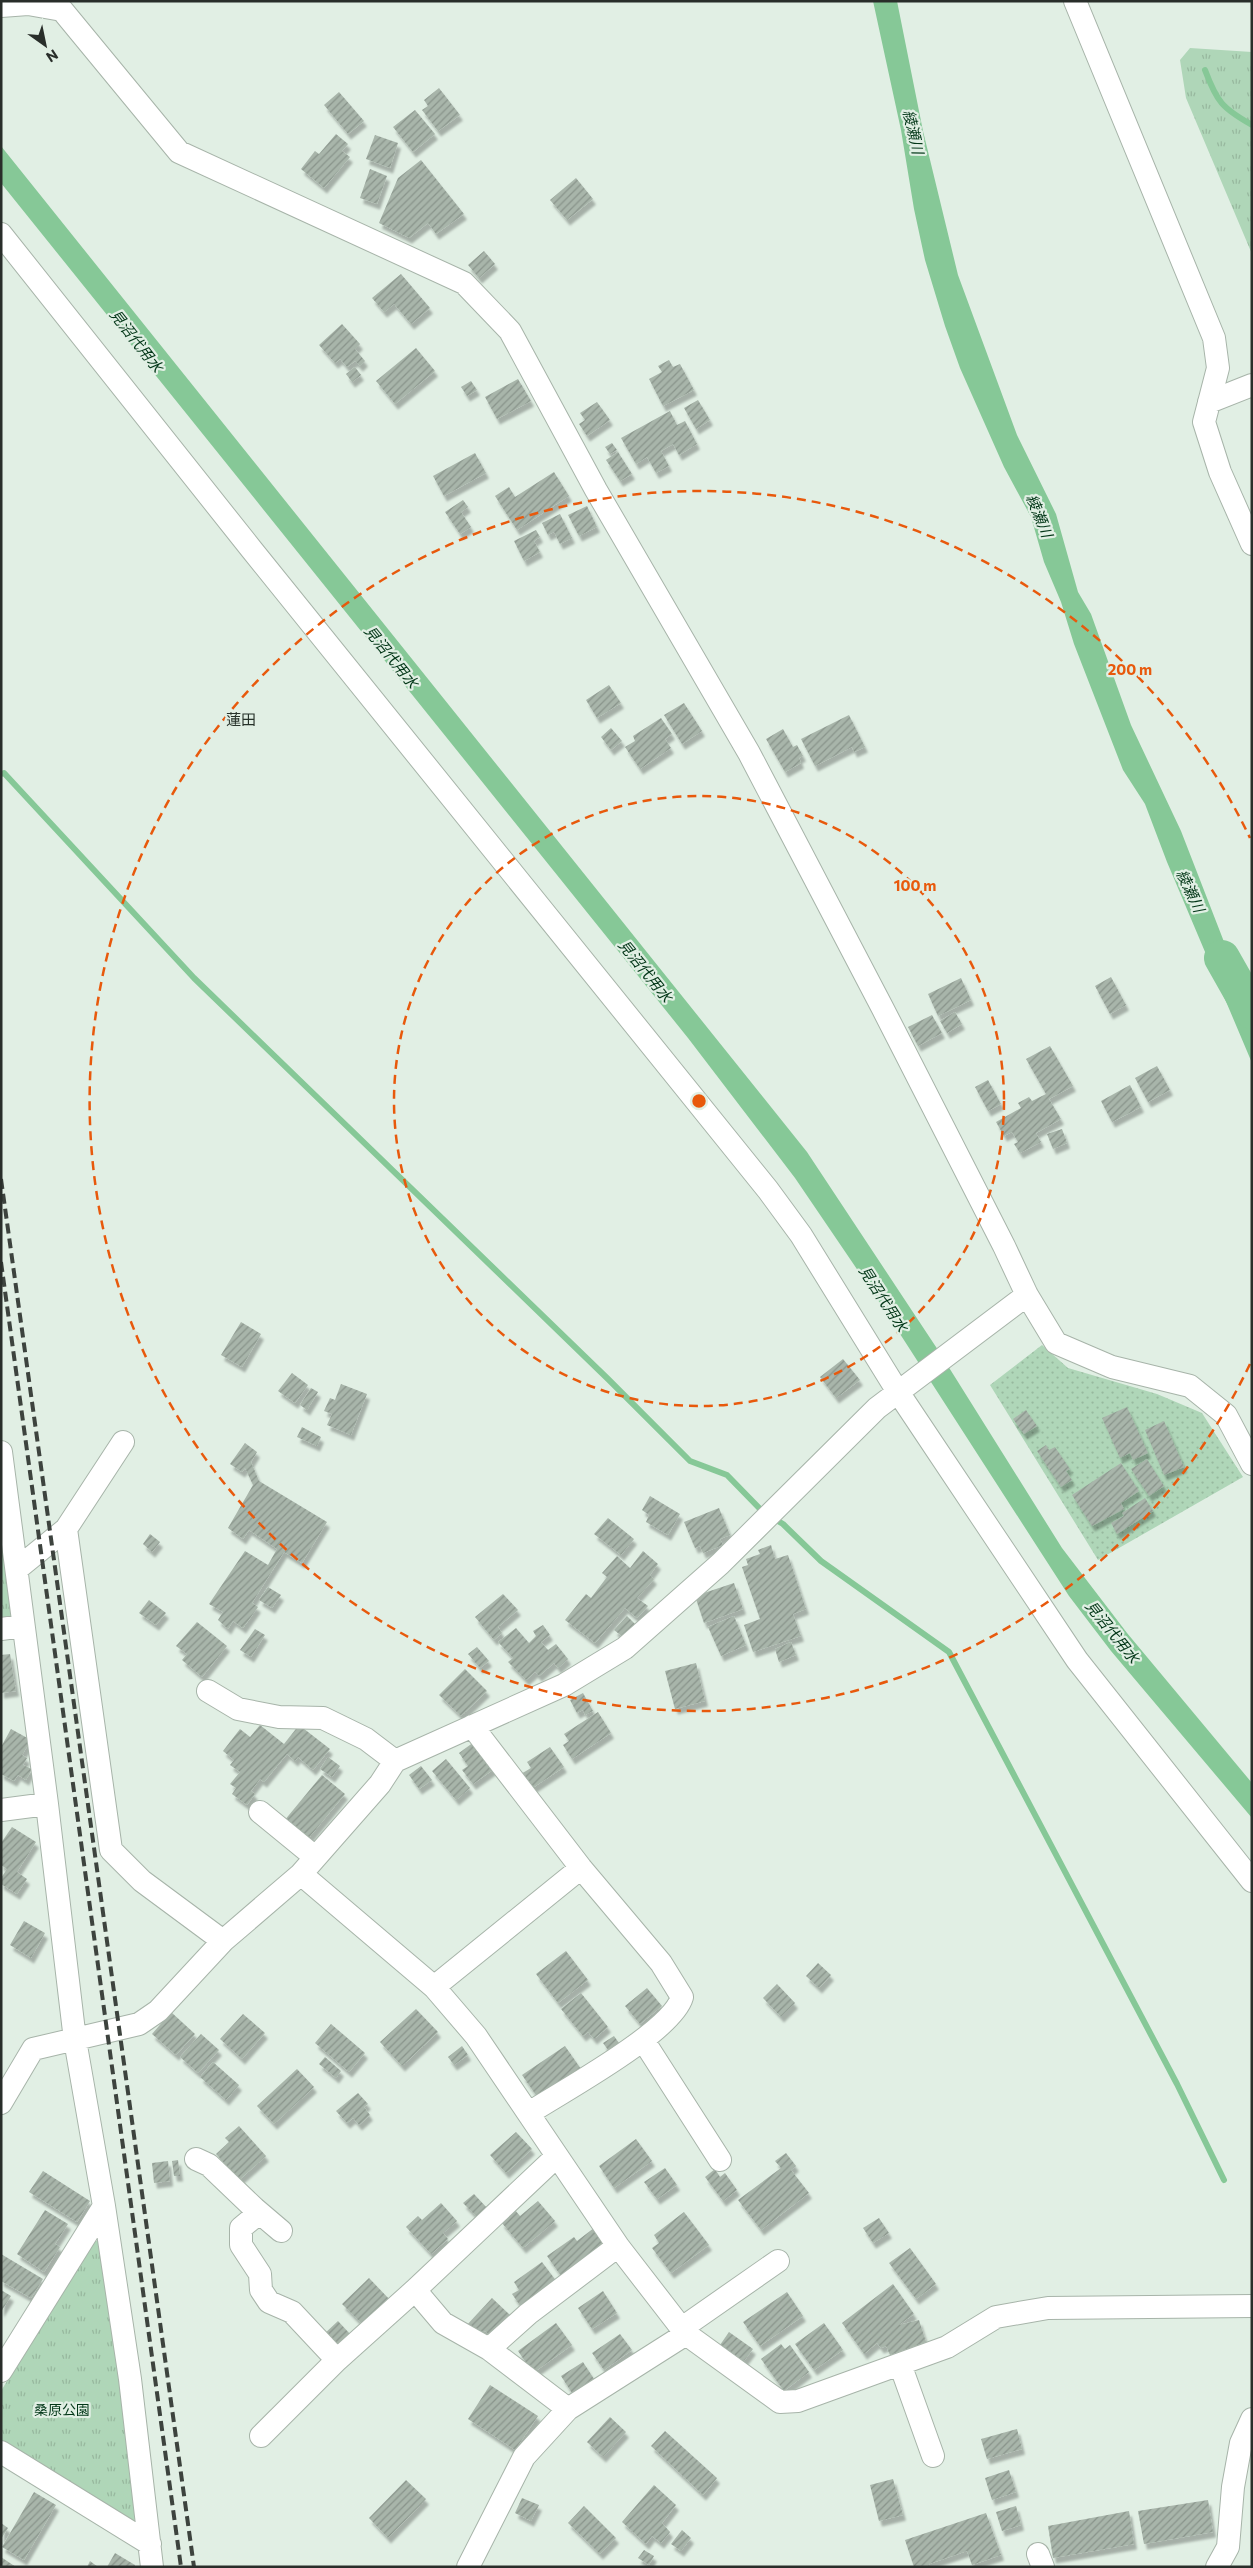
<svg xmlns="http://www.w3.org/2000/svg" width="1253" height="2568" font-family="Commissioner,'Noto Sans JP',sans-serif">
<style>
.grass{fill:url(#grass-dots)}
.park{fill:url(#park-tufts)}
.water{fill:#86c897}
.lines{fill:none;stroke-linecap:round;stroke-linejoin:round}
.stream{stroke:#86c897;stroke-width:6}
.river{stroke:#86c897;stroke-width:36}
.building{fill:url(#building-hatch);filter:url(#shadow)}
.minor-casing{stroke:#a7b4a9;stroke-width:24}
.minor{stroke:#fff;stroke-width:22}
.rail{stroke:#3d433e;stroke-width:4;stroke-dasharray:10 5;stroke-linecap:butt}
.ring{fill:none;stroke:#e8590c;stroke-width:2.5;stroke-dasharray:9 6}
.labels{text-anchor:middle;stroke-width:4.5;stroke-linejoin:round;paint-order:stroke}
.park-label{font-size:14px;fill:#023718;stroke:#e1efe4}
.water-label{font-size:15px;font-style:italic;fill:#033718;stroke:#e1efe4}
.neighbourhood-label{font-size:15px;fill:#27322a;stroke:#e1efe4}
.centre{fill:#e8590c;stroke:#e1efe4;stroke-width:2.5}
.ring-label{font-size:15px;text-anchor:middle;font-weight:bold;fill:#e8590c;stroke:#e1efe4;stroke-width:4.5;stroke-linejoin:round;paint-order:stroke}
</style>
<defs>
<pattern id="grass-dots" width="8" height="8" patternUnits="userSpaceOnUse" patternTransform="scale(1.25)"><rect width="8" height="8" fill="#afd6b8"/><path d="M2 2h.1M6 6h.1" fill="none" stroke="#97b89e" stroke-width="1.8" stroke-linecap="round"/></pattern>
<pattern id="park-tufts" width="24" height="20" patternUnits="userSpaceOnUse" patternTransform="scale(1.25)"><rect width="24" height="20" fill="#afd6b8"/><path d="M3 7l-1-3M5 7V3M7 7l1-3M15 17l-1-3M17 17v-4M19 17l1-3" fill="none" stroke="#97b89e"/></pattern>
<pattern id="building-hatch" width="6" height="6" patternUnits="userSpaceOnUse" patternTransform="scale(1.25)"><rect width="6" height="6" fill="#a8b5aa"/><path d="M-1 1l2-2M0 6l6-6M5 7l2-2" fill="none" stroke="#89948b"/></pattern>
<filter id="shadow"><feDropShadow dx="3" dy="5.5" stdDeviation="1" flood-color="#0004"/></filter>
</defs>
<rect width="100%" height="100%" fill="#e1efe4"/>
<path class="grass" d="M 1042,1345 L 1068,1368 L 1157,1394 L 1202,1413 L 1243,1477 L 1098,1560 L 990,1385 Z"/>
<path class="park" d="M 1190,48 L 1252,52 L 1252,254 L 1186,98 L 1180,60 Z
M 1,1497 L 17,1609 L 6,1622 L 1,1622 Z
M 92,2240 L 101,2242 L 137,2518 L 128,2524 L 1,2444 L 1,2391 Z"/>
<path class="water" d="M 873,1 L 897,1 L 923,131 L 958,275 L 1017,435 L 1056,514 L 1078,592 L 1091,614 L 1131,725 L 1181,831 L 1252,1014 L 1252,1063 L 1167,862 L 1145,804 L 1123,770 L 1074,644 L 1061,602 L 1044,562 L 1031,517 L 1004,467 L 960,368 L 945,326 L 925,260 L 914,209 L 901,130 Z
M 1,146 L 807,1152 L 938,1350 L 1062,1548 L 1127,1633 L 1252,1783 L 1252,1818 L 1111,1651 L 1069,1596 L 882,1306 L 795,1178 L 688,1038 L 1,183 Z"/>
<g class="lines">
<path class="stream" d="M 1205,70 C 1217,102 1222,108 1252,125
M 1,774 L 4,773 L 194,978 L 608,1379 L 690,1461 L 727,1475 L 764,1513
M 773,1518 L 783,1524 L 821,1561 L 949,1652 L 1177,2084 L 1224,2180"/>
<path class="river" d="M 1222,958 L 1252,1011"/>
</g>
<path class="building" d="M 439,88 L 460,115 L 438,131 L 422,110 L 428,106 L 424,100 Z
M 339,92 L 364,121 L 348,134 L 324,105 Z
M 415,110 L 435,134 L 413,152 L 393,127 Z
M 336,134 L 348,144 L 342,151 L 350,157 L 324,188 L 301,169 L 315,151 L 319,154 Z
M 375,135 L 398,143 L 390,168 L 366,159 Z
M 421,160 L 464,214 L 436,234 L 428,223 L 409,238 L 379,223 L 398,178 Z
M 370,169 L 387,176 L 377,204 L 360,198 Z
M 576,178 L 593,199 L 567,220 L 550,200 Z
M 484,251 L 495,264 L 479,278 L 468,265 Z
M 401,274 L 430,308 L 411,324 L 394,304 L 384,312 L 372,298 Z
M 342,324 L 360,344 L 355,349 L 365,361 L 360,366 L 355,361 L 347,367 L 340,359 L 335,363 L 319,345 Z
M 416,348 L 435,371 L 395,404 L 376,381 Z
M 669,360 L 673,367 L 680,364 L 694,390 L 663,406 L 649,379 L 662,372 L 658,366 Z
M 355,367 L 361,375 L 352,382 L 346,374 Z
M 518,379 L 531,401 L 497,419 L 485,397 Z
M 471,381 L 477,390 L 467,396 L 461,387 Z
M 698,400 L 710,420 L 696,429 L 684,408 Z
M 597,402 L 610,420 L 587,436 L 579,424 L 585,420 L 580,413 Z
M 670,411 L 677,425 L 685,421 L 697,444 L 679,455 L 673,444 L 661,451 L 669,466 L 656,473 L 647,457 L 636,464 L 621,438 Z
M 612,443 L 617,450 L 610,454 L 605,447 Z
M 618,452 L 632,474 L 620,481 L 606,460 Z
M 475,453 L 486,473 L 444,496 L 433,476 Z
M 554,472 L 569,496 L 517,530 L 495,496 L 509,487 L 515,497 Z
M 463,500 L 468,507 L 461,512 L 471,527 L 460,534 L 445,512 Z
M 587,506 L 597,527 L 579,536 L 568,515 Z
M 560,514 L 572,538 L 560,544 L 554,532 L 548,535 L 542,523 Z
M 536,530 L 540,537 L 534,541 L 540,552 L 524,561 L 514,541 Z
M 609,685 L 621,703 L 597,718 L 586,700 Z
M 684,703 L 702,731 L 682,744 L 664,715 Z
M 849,715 L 865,747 L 854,752 L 852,747 L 815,766 L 801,739 Z
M 661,718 L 672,734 L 665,739 L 671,748 L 640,769 L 625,747 L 635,741 L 633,736 Z
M 611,728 L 622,741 L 611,750 L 601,737 Z
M 783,729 L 793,747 L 797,745 L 803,756 L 799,758 L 801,763 L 785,772 L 766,739 Z
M 1111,977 L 1126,1005 L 1110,1014 L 1095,986 Z
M 961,978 L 971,1000 L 938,1016 L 928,994 Z
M 955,1012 L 962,1024 L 947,1033 L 940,1021 Z
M 932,1015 L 942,1033 L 918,1046 L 908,1027 Z
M 1050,1046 L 1073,1086 L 1049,1099 L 1061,1119 L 1036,1133 L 1041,1142 L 1020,1153 L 1014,1144 L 1018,1142 L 1012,1132 L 1004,1136 L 996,1122 L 1021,1108 L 1018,1103 L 1029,1097 L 1032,1101 L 1046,1094 L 1026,1059 Z
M 1157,1066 L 1170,1090 L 1148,1102 L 1135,1078 Z
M 988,1080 L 1001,1104 L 988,1111 L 975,1087 Z
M 1130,1085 L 1141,1107 L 1112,1122 L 1101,1101 Z
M 1062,1129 L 1067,1143 L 1053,1149 L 1047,1134 Z
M 241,1322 L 261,1334 L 242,1367 L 221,1355 Z
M 843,1359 L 860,1380 L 836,1398 L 820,1377 Z
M 292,1373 L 308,1385 L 295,1403 L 278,1391 Z
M 341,1384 L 367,1394 L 351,1435 L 327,1425 L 332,1414 L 324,1411 L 330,1398 L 335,1400 Z
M 311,1388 L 318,1392 L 307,1410 L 300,1405 Z
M 1127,1407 L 1148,1453 L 1133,1460 L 1130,1453 L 1120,1458 L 1102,1418 Z
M 1026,1410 L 1037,1426 L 1024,1434 L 1013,1419 Z
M 1164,1421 L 1184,1467 L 1164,1475 L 1145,1430 Z
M 302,1427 L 321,1437 L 317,1446 L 297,1437 Z
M 245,1443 L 257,1452 L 251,1462 L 259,1481 L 327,1522 L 302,1563 L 284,1552 L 252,1603 L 258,1607 L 243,1628 L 233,1621 L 228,1629 L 218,1620 L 223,1612 L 209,1604 L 245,1551 L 268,1565 L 277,1549 L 249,1530 L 243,1539 L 228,1528 L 253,1485 L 245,1468 L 242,1472 L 230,1464 Z
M 1046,1445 L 1049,1450 L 1055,1447 L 1070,1469 L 1066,1471 L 1072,1480 L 1061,1487 L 1037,1451 Z
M 1147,1459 L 1164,1486 L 1149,1496 L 1131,1469 Z
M 1121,1463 L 1139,1491 L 1121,1503 L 1124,1509 L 1092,1526 L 1072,1495 Z
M 650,1496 L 680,1514 L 668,1535 L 646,1522 L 649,1515 L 642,1510 Z
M 1145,1498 L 1153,1511 L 1117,1534 L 1111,1523 L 1124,1516 L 1122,1513 Z
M 719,1508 L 730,1535 L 720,1539 L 723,1545 L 703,1553 L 700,1546 L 695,1548 L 684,1522 Z
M 608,1518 L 634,1539 L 621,1555 L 594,1534 Z
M 150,1534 L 160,1542 L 152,1552 L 143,1544 Z
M 771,1545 L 775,1559 L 788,1555 L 806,1609 L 793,1614 L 801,1636 L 753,1652 L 744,1625 L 760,1619 L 742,1567 L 748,1565 L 746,1559 L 760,1554 L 758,1550 Z
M 643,1551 L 658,1564 L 650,1575 L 654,1579 L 637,1598 L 648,1606 L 637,1618 L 625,1608 L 595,1643 L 565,1620 L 586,1594 L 591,1598 L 607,1577 L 602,1573 L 617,1556 L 630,1568 Z
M 734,1583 L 743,1609 L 704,1623 L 695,1596 Z
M 268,1587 L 281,1595 L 272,1608 L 259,1600 Z
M 503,1594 L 518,1610 L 498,1627 L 502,1633 L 494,1640 L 475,1617 Z
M 149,1600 L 166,1613 L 156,1625 L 139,1613 Z
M 627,1616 L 635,1624 L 623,1637 L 614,1630 Z
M 734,1616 L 746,1645 L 721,1656 L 708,1627 Z
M 197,1622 L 227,1646 L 202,1677 L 182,1660 L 187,1654 L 176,1646 Z
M 543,1625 L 550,1635 L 541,1642 L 548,1650 L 556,1644 L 568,1659 L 558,1668 L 554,1663 L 539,1676 L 535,1672 L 526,1680 L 508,1662 L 513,1658 L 498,1642 L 516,1628 L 529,1643 L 536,1636 L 533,1631 Z
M 255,1629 L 265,1635 L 251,1657 L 240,1650 Z
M 791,1642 L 796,1655 L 779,1662 L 775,1649 Z
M 477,1647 L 489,1661 L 480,1668 L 468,1654 Z
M 10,1654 L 16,1691 L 1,1693 L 1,1655 Z
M 696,1663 L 705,1701 L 675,1709 L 665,1671 Z
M 465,1669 L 487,1691 L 461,1716 L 439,1695 Z
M 583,1693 L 593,1711 L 585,1715 L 583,1710 L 577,1713 L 570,1700 Z
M 598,1712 L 611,1733 L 572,1759 L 563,1745 L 569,1741 L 564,1734 Z
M 260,1725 L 284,1744 L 299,1725 L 330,1749 L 313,1770 L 298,1757 L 295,1761 L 287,1754 L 264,1782 L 260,1779 L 251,1791 L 255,1794 L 247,1805 L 232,1794 L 236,1788 L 230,1784 L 240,1772 L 230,1765 L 234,1760 L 223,1751 L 240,1729 L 250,1737 Z
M 11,1729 L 31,1740 L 22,1755 L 27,1758 L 23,1765 L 32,1769 L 26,1780 L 18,1775 L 14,1781 L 1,1774 L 1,1747 Z
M 474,1742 L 494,1769 L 473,1784 L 462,1770 L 468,1766 L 459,1753 Z
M 550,1747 L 564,1767 L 531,1789 L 521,1774 L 531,1768 L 527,1762 Z
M 328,1757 L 340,1766 L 332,1777 L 320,1769 Z
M 446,1759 L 470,1788 L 456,1800 L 432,1771 Z
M 421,1766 L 432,1780 L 419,1789 L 409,1775 Z
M 322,1775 L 345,1794 L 307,1840 L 284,1821 Z
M 12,1827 L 36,1842 L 17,1872 L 27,1879 L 17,1894 L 1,1884 L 1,1878 L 7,1869 L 1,1865 L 1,1843 Z
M 24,1921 L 45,1933 L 31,1958 L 10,1945 Z
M 566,1951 L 588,1980 L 558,2003 L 536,1974 Z
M 818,1963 L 831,1975 L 819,1988 L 806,1976 Z
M 777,1984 L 795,2003 L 781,2017 L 763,1998 Z
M 647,1988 L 662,2006 L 640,2024 L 625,2006 Z
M 581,1993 L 608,2027 L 594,2039 L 588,2032 L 583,2036 L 561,2009 Z
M 416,2009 L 438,2032 L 402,2066 L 380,2042 Z
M 171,2012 L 195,2034 L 176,2055 L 152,2034 Z
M 243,2014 L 265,2033 L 242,2059 L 220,2039 Z
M 331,2024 L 365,2053 L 349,2072 L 315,2043 Z
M 201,2034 L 219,2050 L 198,2073 L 180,2057 Z
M 614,2036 L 619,2043 L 608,2050 L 603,2043 Z
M 462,2046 L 468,2055 L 454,2065 L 448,2057 Z
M 565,2046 L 581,2069 L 538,2098 L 522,2075 Z
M 325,2057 L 341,2071 L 336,2078 L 319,2064 Z
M 213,2062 L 239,2085 L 226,2100 L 200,2077 Z
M 297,2069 L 314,2087 L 274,2124 L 257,2106 Z
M 358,2093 L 368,2104 L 364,2107 L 370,2115 L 359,2125 L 353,2118 L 347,2123 L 336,2111 Z
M 239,2126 L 266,2156 L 239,2180 L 216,2154 L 229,2142 L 225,2138 Z
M 516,2132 L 532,2149 L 506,2173 L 490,2155 Z
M 636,2139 L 652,2161 L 614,2188 L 599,2166 Z
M 786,2153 L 796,2166 L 791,2170 L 809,2193 L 761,2230 L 738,2200 L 781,2168 L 775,2161 Z
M 178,2160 L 180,2176 L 174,2176 L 172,2161 Z
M 168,2161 L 170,2181 L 154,2183 L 152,2163 Z
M 665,2168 L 677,2185 L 657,2199 L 644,2182 Z
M 715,2169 L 720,2177 L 725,2173 L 737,2190 L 723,2201 L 705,2177 Z
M 43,2171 L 90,2201 L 77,2222 L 29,2192 Z
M 474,2194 L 488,2209 L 478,2218 L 463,2203 Z
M 538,2201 L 555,2221 L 523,2248 L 501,2222 L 515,2210 L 520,2216 Z
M 441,2203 L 457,2221 L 443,2233 L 448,2239 L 431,2254 L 406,2227 L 418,2216 L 422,2220 Z
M 45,2210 L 68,2224 L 55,2244 L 60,2247 L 44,2272 L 17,2254 Z
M 684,2212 L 709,2245 L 671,2273 L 652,2248 L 659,2243 L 654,2235 Z
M 879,2218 L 889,2233 L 873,2243 L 863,2228 Z
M 594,2228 L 606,2244 L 561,2276 L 547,2256 L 574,2237 L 577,2241 Z
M 910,2248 L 936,2284 L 916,2299 L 889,2263 Z
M 1,2254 L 43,2279 L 31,2298 L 1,2281 Z
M 542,2262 L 557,2282 L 521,2307 L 512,2294 L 519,2290 L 514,2282 Z
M 369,2278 L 390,2300 L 363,2325 L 342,2304 Z
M 893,2284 L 914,2314 L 899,2325 L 919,2320 L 926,2342 L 890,2355 L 886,2346 L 881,2348 L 877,2343 L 864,2354 L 842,2323 Z
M 1,2290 L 11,2296 L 1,2312 Z
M 603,2291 L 617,2313 L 592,2329 L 578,2308 Z
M 787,2292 L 803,2316 L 760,2346 L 743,2322 Z
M 492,2298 L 510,2315 L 490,2336 L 485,2331 L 479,2338 L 466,2326 Z
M 338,2321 L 350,2334 L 336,2349 L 323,2335 Z
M 556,2323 L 572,2345 L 533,2373 L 518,2351 Z
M 824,2323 L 843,2350 L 814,2370 L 795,2344 Z
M 729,2332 L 753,2349 L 744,2361 L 720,2345 Z
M 620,2334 L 632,2350 L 604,2370 L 592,2353 Z
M 781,2344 L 785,2349 L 790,2345 L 809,2372 L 784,2391 L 761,2359 Z
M 583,2362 L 594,2379 L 572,2393 L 561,2376 Z
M 490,2385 L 538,2416 L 515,2450 L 468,2419 Z
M 610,2417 L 626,2432 L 603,2457 L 587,2442 Z
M 1017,2429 L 1022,2449 L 987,2459 L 981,2439 Z
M 665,2431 L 717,2478 L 703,2495 L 651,2446 Z
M 1009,2470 L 1016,2492 L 992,2500 L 985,2478 Z
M 893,2479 L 903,2515 L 879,2521 L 870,2485 Z
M 406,2480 L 426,2499 L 388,2538 L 369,2518 Z
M 654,2485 L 676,2505 L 662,2523 L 670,2532 L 661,2543 L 652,2536 L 646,2544 L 622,2522 Z
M 34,2492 L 56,2505 L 24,2560 L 2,2547 Z
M 522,2498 L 539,2505 L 531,2521 L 515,2513 Z
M 1208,2500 L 1213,2532 L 1144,2544 L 1138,2511 Z
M 584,2506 L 616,2538 L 600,2554 L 568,2523 Z
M 1016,2506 L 1021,2525 L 1002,2531 L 996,2512 Z
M 1129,2511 L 1134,2544 L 1053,2558 L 1048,2526 Z
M 986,2513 L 1001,2555 L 972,2565 L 967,2551 L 929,2564 L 930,2567 L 914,2567 L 905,2540 Z
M 1,2523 L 8,2528 L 1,2539 Z
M 682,2530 L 691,2538 L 681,2551 L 671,2544 Z
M 644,2550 L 654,2556 L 649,2565 L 638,2558 Z
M 115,2553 L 135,2565 L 134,2567 L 107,2567 Z
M 1,2557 L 16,2567 L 1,2567 Z
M 90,2561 L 98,2567 L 87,2567 Z"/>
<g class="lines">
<g class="minor-casing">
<path id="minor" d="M 1075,1 L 1214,338 L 1218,368 L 1204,422 L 1220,472 L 1252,544
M 1,6 L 28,4 L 62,10 L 179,152 L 464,283 L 510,331 L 596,490 L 749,753 L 883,1009 L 1004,1246 L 1027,1295 L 1056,1343 L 1112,1367 L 1190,1386 L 1226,1415 L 1252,1464
M 1,234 L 252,550 L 768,1190 L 801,1235 L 898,1392 L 1077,1660 L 1252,1881
M 1209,402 L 1252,385
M 1,1452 L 47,1804 L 75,2040 L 104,2206 L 130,2379 L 152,2567
M 66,1529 L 111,1850 L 142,1881 L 223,1941
M 17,1569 L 66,1529 L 123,1442
M 1,1629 L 23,1626
M 208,1691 L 238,1709 L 279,1717 L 323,1718 L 366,1739 L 395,1761
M 472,1726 L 581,1868 L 661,1963 L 682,1997 C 672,2032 563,2091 529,2113
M 1,1810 L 47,1804
M 260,1812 L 315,1857
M 301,1874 L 434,1987 L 476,2036 L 618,2246 L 686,2334 L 780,2402 L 798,2401 L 947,2347 L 996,2317 L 1048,2308 L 1252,2306
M 434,1987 L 581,1868
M 643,2040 L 720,2160
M 1,2103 L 33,2049 L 139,2024 L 158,2011 L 223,1941 L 301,1874 L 380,1784 L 395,1761 L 564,1685 L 625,1648 L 720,1564 L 877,1408 L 1027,1295
M 557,2156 L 415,2290 L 443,2323 L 489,2349 L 568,2409
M 196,2159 L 209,2165 L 254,2208 L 253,2218 L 241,2228 L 241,2245 L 260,2274 L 261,2290 L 269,2302 L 292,2312 L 337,2360
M 254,2208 L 281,2231
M 682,2328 L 778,2261
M 489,2349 L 528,2314 L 618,2246
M 900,2364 L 933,2456
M 1,2371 L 104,2206
M 261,2436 L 337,2360 L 415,2290
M 1,2452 L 150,2544
M 1038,2554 L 1043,2567
M 468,2567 L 524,2457 L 568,2409 L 686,2334
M 1217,2567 L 1228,2547 L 1233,2487 L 1241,2443 L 1252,2419"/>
</g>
<use href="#minor" class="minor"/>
<path class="rail" d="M 1,1179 L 194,2567
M 1,1262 L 181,2567"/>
</g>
<g class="ring">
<circle cx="699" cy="1101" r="305"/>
<path d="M1250 1364A610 610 0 1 1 1250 838"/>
</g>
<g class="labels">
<g class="park-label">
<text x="62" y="2415">桑原公園</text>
</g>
<g class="water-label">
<text transform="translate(913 132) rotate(77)" y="5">綾瀬川</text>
<text transform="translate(136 341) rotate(52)" y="5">見沼代用水</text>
<text transform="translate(1039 516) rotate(68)" y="5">綾瀬川</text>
<text transform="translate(391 657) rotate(51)" y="5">見沼代用水</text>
<text transform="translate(1190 891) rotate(65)" y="5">綾瀬川</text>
<text transform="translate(645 971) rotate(51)" y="5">見沼代用水</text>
<text transform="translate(883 1299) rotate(57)" y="5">見沼代用水</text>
<text transform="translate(1112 1632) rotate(51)" y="5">見沼代用水</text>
</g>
<g class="neighbourhood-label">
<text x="241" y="725">蓮田</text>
</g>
</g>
<circle cx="699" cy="1101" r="8" class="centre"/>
<g class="ring-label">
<text x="1130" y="675">200 m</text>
<text x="915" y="891">100 m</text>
</g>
<rect width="1253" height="2568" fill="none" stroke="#292e2a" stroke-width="5"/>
<g transform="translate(45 45) rotate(147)" stroke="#e1efe4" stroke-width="4" paint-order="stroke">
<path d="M0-4L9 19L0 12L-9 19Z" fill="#292e2a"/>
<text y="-8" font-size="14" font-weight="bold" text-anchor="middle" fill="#292e2a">N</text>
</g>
</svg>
